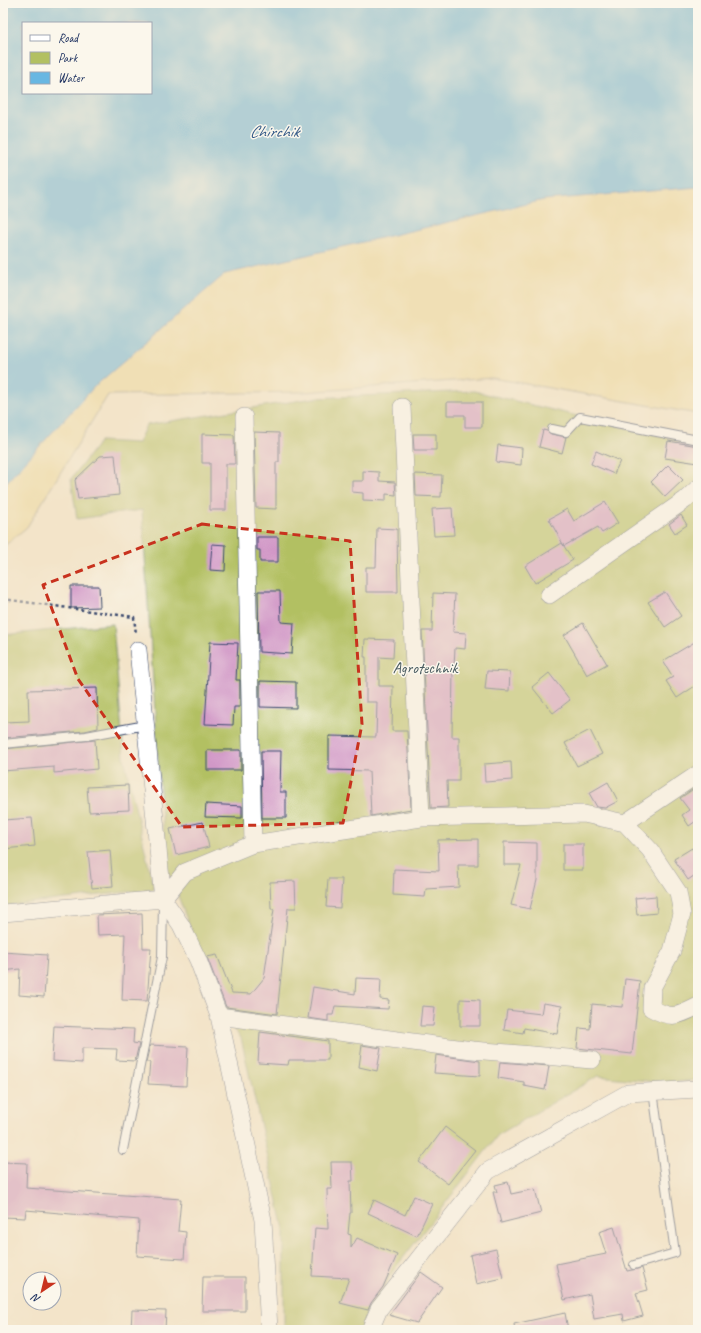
<svg xmlns="http://www.w3.org/2000/svg" width="701" height="1333" font-family="Caveat,sans-serif">
<style>
.green{fill:#b2c062;stroke:#667860}
.sand{fill:#eeda9e;stroke:#84847e;fill-rule:evenodd}
.water{fill:#68b7e2;stroke:#4273a0;fill-rule:evenodd}
.building{fill:#d198c7}
.lines{fill:none;stroke-linecap:round;stroke-linejoin:round}
.lane-casing{stroke:#3b4a6e;stroke-width:10}
.street-casing{stroke:#3b4a6e;stroke-width:18}
.path{stroke:#3b4a6e;stroke-width:2.5;stroke-dasharray:3 3;stroke-linecap:butt}
.lane{stroke:#fff;stroke-width:8}
.street{stroke:#fff;stroke-width:17}
.marked{fill:none;stroke:#c8321e;stroke-width:3;stroke-dasharray:8 5;stroke-linejoin:round}
.labels{text-anchor:middle;stroke-width:3;stroke-linejoin:round;paint-order:stroke}
.park-label{font-size:16px;fill:#485a5f;stroke:#fbf7ec}
.water-label{font-size:17px;font-style:italic;fill:#325886;stroke:#fbf7ec}
</style>
<rect width="100%" height="100%" fill="#fbf7ec"/>
<filter id="ink" filterUnits="userSpaceOnUse"><feTurbulence type="fractalNoise" baseFrequency=".025" numOctaves="2"/><feDisplacementMap in="SourceGraphic" scale="8" xChannelSelector="R" yChannelSelector="G"/><feConvolveMatrix kernelMatrix="1 2 1 2 8 2 1 2 1" color-interpolation-filters="sRGB"/></filter>
<filter id="wash" filterUnits="userSpaceOnUse"><feTurbulence type="fractalNoise" baseFrequency=".012" numOctaves="4" result="noise"/><feDisplacementMap in="SourceGraphic" scale="16" xChannelSelector="R" yChannelSelector="G"/><feGaussianBlur stdDeviation="0.9" result="paint"/><feColorMatrix in="noise" values="0 0 0 0 0 0 0 0 0 0 0 0 0 0 0 0 0 1.4 0 .05"/><feComposite in="paint" operator="in"/></filter>
<g filter="url(#wash)">
<rect width="100%" height="100%" fill="#f3e4c9"/>
<path class="green" d="M 474,391 L 635,430 L 698,444 L 698,1080 L 667,1083 L 598,1076 L 498,1135 L 390,1275 L 364,1330 L 284,1330 L 284,1229 L 241,1038 L 217,1010 L 201,957 L 167,867 L 161,806 L 142,510 L 77,519 L 71,479 L 100,441 L 138,443 L 146,425 L 314,398 Z
M 113,624 L 124,758 L 154,889 L 3,906 L 3,635 Z"/>
<path class="sand" d="M 3,3 L 698,3 L 698,414 L 492,378 L 305,392 L 108,395 L 27,527 L 3,547 ZM 23,23 L 151,23 L 151,93 L 23,93 Z"/>
<path class="water" d="M 5,3 L 698,3 L 698,187 L 544,200 L 225,274 L 94,387 L 3,486 L 3,4 ZM 23,23 L 151,23 L 151,93 L 23,93 Z"/>
<g id="blocks">
<path class="building" d="M 447,402 L 482,402 L 482,427 L 465,427 L 465,415 L 447,415 Z
M 543,430 L 547,431 L 551,434 L 566,437 L 562,453 L 539,447 Z
M 254,432 L 279,433 L 279,462 L 276,462 L 276,509 L 256,508 Z
M 202,434 L 234,435 L 235,464 L 226,464 L 226,510 L 210,510 L 210,463 L 202,463 Z
M 413,434 L 436,434 L 436,450 L 414,450 Z
M 668,441 L 698,446 L 698,463 L 665,458 Z
M 498,445 L 522,448 L 521,465 L 496,462 Z
M 596,451 L 620,461 L 614,474 L 591,464 Z
M 115,455 L 119,495 L 78,499 L 75,480 L 100,456 Z
M 668,465 L 683,480 L 665,497 L 651,482 Z
M 363,471 L 379,472 L 379,481 L 395,482 L 396,495 L 386,494 L 386,501 L 363,500 L 363,493 L 352,492 L 352,481 L 363,481 Z
M 415,474 L 442,475 L 441,497 L 416,496 Z
M 605,502 L 618,523 L 602,533 L 598,527 L 564,546 L 549,519 L 567,509 L 574,521 Z
M 452,508 L 454,535 L 434,536 L 432,509 Z
M 681,515 L 687,525 L 675,533 L 669,524 Z
M 377,528 L 397,529 L 398,592 L 366,592 L 366,567 L 376,567 Z
M 257,537 L 278,537 L 278,562 L 260,562 L 260,550 L 257,550 Z
M 562,543 L 573,560 L 535,583 L 525,566 Z
M 212,544 L 226,545 L 225,571 L 210,570 Z
M 71,586 L 99,586 L 100,607 L 71,608 Z
M 258,591 L 280,591 L 281,622 L 294,623 L 292,654 L 259,652 Z
M 665,592 L 681,616 L 665,627 L 648,602 Z
M 433,593 L 455,594 L 453,632 L 466,633 L 465,649 L 455,648 L 454,667 L 453,667 L 452,737 L 459,737 L 459,781 L 447,781 L 448,807 L 431,808 L 422,631 L 432,631 Z
M 583,623 L 607,664 L 587,675 L 564,635 Z
M 365,639 L 394,640 L 393,658 L 379,657 L 379,686 L 393,686 L 392,731 L 407,731 L 411,809 L 371,816 L 369,771 L 329,770 L 329,736 L 376,737 L 377,702 L 366,702 L 366,657 L 364,657 Z
M 698,640 L 698,684 L 677,698 L 666,681 L 673,677 L 663,661 Z
M 210,642 L 238,643 L 236,680 L 240,680 L 240,707 L 234,707 L 233,725 L 205,724 Z
M 487,671 L 510,672 L 509,691 L 485,689 Z
M 549,673 L 570,700 L 553,713 L 532,687 Z
M 260,681 L 296,682 L 296,708 L 260,707 Z
M 97,688 L 98,728 L 85,731 L 3,738 L 3,722 L 29,721 L 28,690 Z
M 590,730 L 602,754 L 577,766 L 565,743 Z
M 95,740 L 97,769 L 54,773 L 54,767 L 3,771 L 3,749 Z
M 207,750 L 241,750 L 241,770 L 207,770 Z
M 261,751 L 281,751 L 280,792 L 286,792 L 286,818 L 262,818 Z
M 511,762 L 512,780 L 485,782 L 484,764 Z
M 608,782 L 618,801 L 605,808 L 597,807 L 589,793 Z
M 128,785 L 129,810 L 89,812 L 87,787 Z
M 695,788 L 698,793 L 698,824 L 696,821 L 689,826 L 682,815 L 689,810 L 680,798 Z
M 206,804 L 242,806 L 242,818 L 205,817 Z
M 32,818 L 35,846 L 3,849 L 3,820 Z
M 203,822 L 209,847 L 176,855 L 170,829 Z
M 478,839 L 478,865 L 458,865 L 459,887 L 426,889 L 425,897 L 393,895 L 394,869 L 439,871 L 438,840 Z
M 504,842 L 537,843 L 537,880 L 530,909 L 511,905 L 521,865 L 504,865 Z
M 563,844 L 583,844 L 583,870 L 563,870 Z
M 692,848 L 698,858 L 698,873 L 688,880 L 674,859 Z
M 110,850 L 113,886 L 92,888 L 88,852 Z
M 328,879 L 342,879 L 340,908 L 326,907 Z
M 295,881 L 296,908 L 288,908 L 277,1014 L 226,1007 L 207,957 L 217,955 L 232,993 L 251,994 L 264,978 L 274,909 L 271,909 L 270,882 Z
M 656,896 L 657,913 L 637,915 L 635,898 Z
M 142,913 L 143,948 L 151,948 L 147,1001 L 122,1000 L 125,934 L 98,935 L 97,915 Z
M 3,952 L 47,955 L 44,997 L 19,995 L 20,969 L 3,971 Z
M 356,978 L 381,979 L 380,999 L 389,1000 L 388,1009 L 335,1006 L 333,1015 L 328,1015 L 328,1021 L 308,1018 L 313,987 L 355,994 Z
M 625,979 L 640,981 L 632,1054 L 577,1048 L 579,1028 L 590,1029 L 592,1004 L 622,1007 Z
M 460,999 L 480,1000 L 480,1026 L 460,1026 Z
M 543,1003 L 562,1006 L 557,1034 L 524,1028 L 523,1033 L 504,1030 L 507,1010 L 541,1014 Z
M 422,1006 L 435,1007 L 433,1026 L 420,1026 Z
M 54,1026 L 134,1029 L 133,1043 L 139,1044 L 135,1061 L 116,1060 L 117,1049 L 82,1048 L 82,1063 L 52,1061 Z
M 260,1032 L 328,1041 L 328,1060 L 289,1060 L 288,1065 L 258,1063 Z
M 150,1045 L 188,1047 L 186,1086 L 148,1084 L 150,1062 L 146,1062 Z
M 362,1045 L 381,1048 L 377,1071 L 359,1067 Z
M 436,1055 L 480,1061 L 480,1076 L 434,1073 Z
M 500,1062 L 549,1066 L 545,1090 L 524,1086 L 524,1082 L 498,1078 Z
M 445,1127 L 475,1150 L 448,1184 L 419,1162 Z
M 3,1162 L 27,1163 L 26,1188 L 181,1199 L 178,1231 L 186,1232 L 184,1259 L 137,1256 L 139,1220 L 26,1210 L 25,1218 L 3,1217 Z
M 331,1162 L 352,1162 L 353,1181 L 350,1181 L 351,1213 L 350,1213 L 348,1234 L 351,1235 L 351,1248 L 357,1238 L 397,1255 L 383,1287 L 371,1303 L 368,1310 L 340,1303 L 349,1278 L 312,1276 L 315,1228 L 328,1229 L 327,1189 L 332,1189 Z
M 508,1182 L 511,1194 L 535,1189 L 541,1213 L 501,1223 L 493,1192 L 497,1192 L 495,1185 Z
M 414,1196 L 432,1204 L 417,1236 L 368,1213 L 374,1200 L 405,1215 Z
M 614,1227 L 627,1271 L 642,1268 L 648,1290 L 636,1293 L 643,1316 L 624,1321 L 623,1314 L 594,1319 L 590,1294 L 564,1300 L 556,1264 L 606,1254 L 599,1232 Z
M 496,1249 L 503,1278 L 476,1284 L 470,1255 Z
M 421,1272 L 442,1287 L 417,1323 L 389,1315 Z
M 203,1277 L 245,1277 L 245,1311 L 202,1311 Z
M 132,1310 L 166,1311 L 165,1330 L 131,1330 Z
M 565,1313 L 568,1330 L 515,1330 L 514,1324 Z"/>
</g>
</g>
<g filter="url(#ink)">
<use href="#blocks" fill-opacity="0" stroke="#3b4a6e" stroke-width="1"/>
<g class="lines">
<g class="lane-casing">
<path id="lane" d="M 552,429 L 566,432 L 580,417 L 698,440
M 3,744 L 86,736 L 146,725
M 123,1150 L 162,957 L 163,903
M 634,1265 L 675,1253 L 653,1091"/>
</g>
<g class="street-casing">
<path id="street" d="M 402,407 L 421,818
M 244,417 L 253,844
M 549,595 L 685,500 L 698,488
M 138,650 L 163,899 L 181,925 L 198,960 L 219,1016 L 263,1220 L 269,1330
M 625,823 L 698,774
M 163,899 L 185,872 L 253,844 L 421,818 L 584,814 L 625,823 L 650,850 L 678,892 L 682,914 L 672,951 L 652,988 L 651,1008 C 672,1020 678,1016 698,1006
M 3,913 L 163,899
M 219,1016 L 472,1050 L 592,1060
M 370,1330 L 379,1309 L 488,1171 L 628,1093 L 698,1089"/>
</g>
<path class="path" d="M 3,599 L 134,617 L 136,634"/>
<use href="#lane" class="lane"/>
<use href="#street" class="street"/>
</g>
</g>
<path d="M0 0H701V1333H0ZM 202,524 L 350,541 L 362,724 L 343,823 L 182,827 L 78,679 L 43,585 Z" fill="#f3e4c9" fill-opacity=".55" fill-rule="evenodd"/>
<path class="marked" d="M 202,524 L 350,541 L 362,724 L 343,823 L 182,827 L 78,679 L 43,585 Z"/>
<g class="labels">
<g class="park-label">
<text x="425" y="673">Agrotechnik</text>
</g>
<g class="water-label">
<text x="274" y="137">Chirchik</text>
</g>
</g>
<rect width="701" height="1333" fill="none" stroke="#fbf7ec" stroke-width="16"/>
<rect x="22" y="22" width="130" height="72" fill="#fbf7ec" stroke="#a1a7b3"/>
<rect x="30" y="35" width="20" height="6" fill="#ffffff" stroke="#a1a7b3"/>
<text x="58" y="42" font-size="12" fill="#1b2f5e">Road</text>
<rect x="30" y="52" width="20" height="12" fill="#b2c062" stroke="#a1a7b3"/>
<text x="58" y="62" font-size="12" fill="#1b2f5e">Park</text>
<rect x="30" y="72" width="20" height="12" fill="#68b7e2" stroke="#a1a7b3"/>
<text x="58" y="82" font-size="12" fill="#1b2f5e">Water</text>
<g transform="translate(42 1291) rotate(215)"><circle r="19" fill="#fbf7ec" stroke="#a1a7b3"/>
<path d="M0-3L7 15L0 10L-7 15Z" fill="#c8321e"/>
<text y="-6" font-size="11" font-weight="bold" text-anchor="middle" fill="#1b2f5e">N</text>
</g>
</svg>
